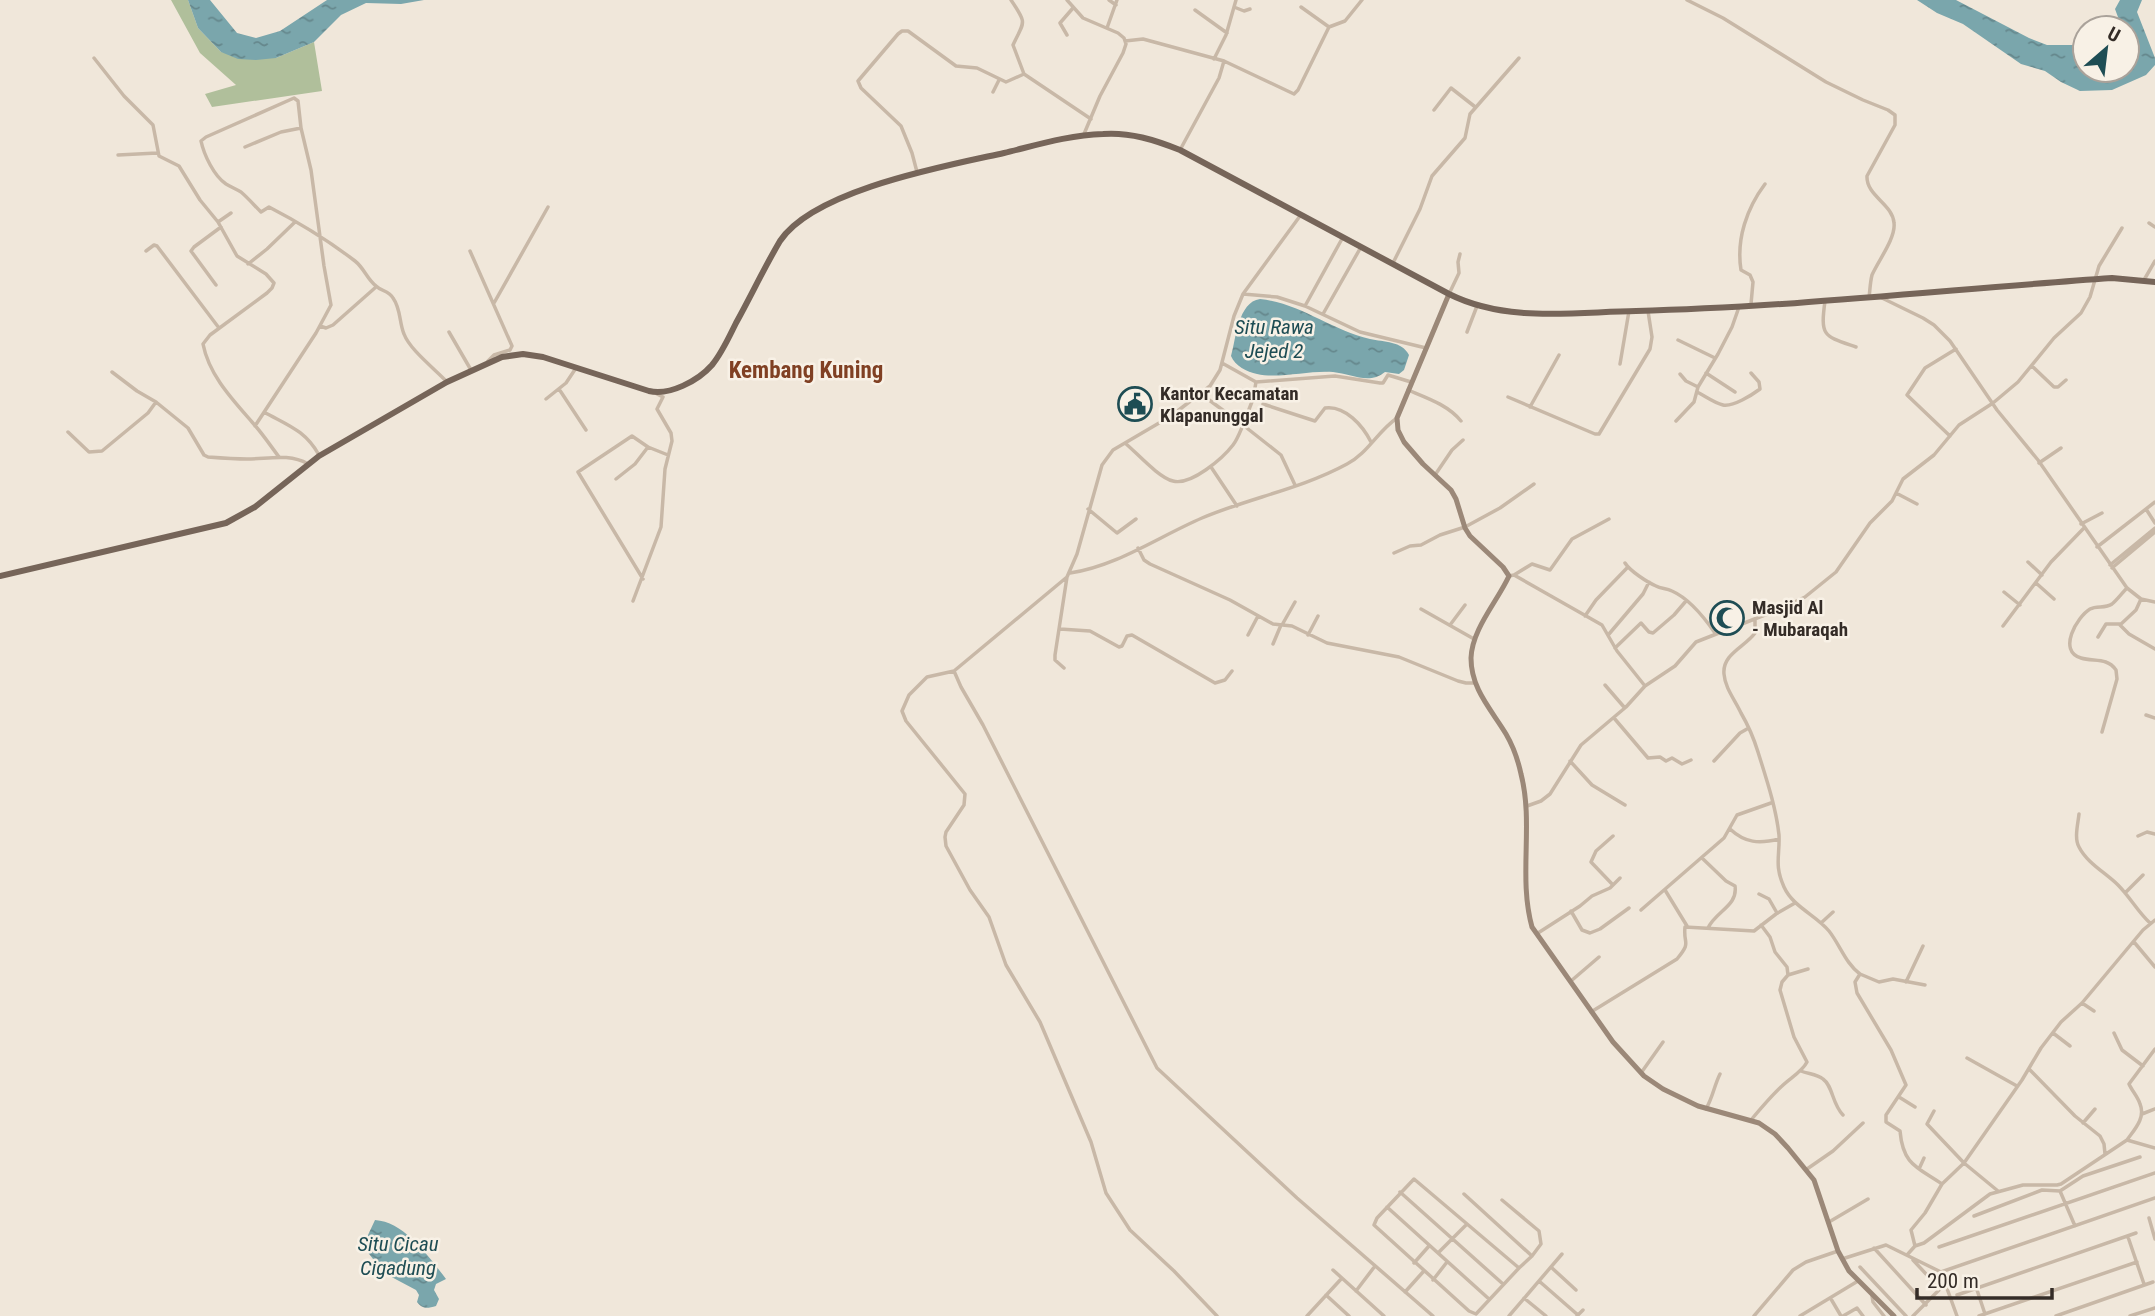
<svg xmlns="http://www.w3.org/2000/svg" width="2155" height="1316" font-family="'Roboto Condensed',sans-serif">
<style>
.green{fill:#b0bf9b}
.water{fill:url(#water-ripples)}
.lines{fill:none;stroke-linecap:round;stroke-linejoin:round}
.street{stroke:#c8b8a7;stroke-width:3.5}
.secondary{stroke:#9b8878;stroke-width:5}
.primary{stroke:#766559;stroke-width:6}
.labels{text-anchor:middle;stroke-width:5;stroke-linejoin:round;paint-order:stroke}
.poi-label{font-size:19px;font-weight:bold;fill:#342c27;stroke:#f8f1e6;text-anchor:start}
.water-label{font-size:21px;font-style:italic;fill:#1e4d54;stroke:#f8f1e6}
.quarter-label{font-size:23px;font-weight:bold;fill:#804023;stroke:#f8f1e6}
</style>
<defs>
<pattern id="water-ripples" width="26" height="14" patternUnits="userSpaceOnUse" patternTransform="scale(1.75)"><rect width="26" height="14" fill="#7aa6ac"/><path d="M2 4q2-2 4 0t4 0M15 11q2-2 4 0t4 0" fill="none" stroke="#65878c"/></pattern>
</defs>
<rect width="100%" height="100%" fill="#f0e7da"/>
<path class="green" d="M 171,0 L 188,0 L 198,28 L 221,52 L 276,58 L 314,42 L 322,91 L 212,107 L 205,94 L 236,85 L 200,53 Z"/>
<path class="water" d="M 188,0 L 210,0 L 237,33 L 256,38 L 280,31 L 327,0 L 424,0 L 401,4 L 366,3 L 341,15 L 314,42 L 276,58 L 256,60 L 238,59 L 221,52 L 198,28 Z
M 1917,0 L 1956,0 L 2029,38 L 2047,45 L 2085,45 L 2085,70 L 2127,70 L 2127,28 L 2122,28 L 2115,9 L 2120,0 L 2142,0 L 2137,12 L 2155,58 L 2155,65 L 2146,75 L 2112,90 L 2080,91 L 2061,82 L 2045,71 L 2021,64 L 1963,24 L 1937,13 Z
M 1260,299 C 1300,303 1331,330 1370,339 C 1384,342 1402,341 1409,355 L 1404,370 L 1399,374 L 1385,372 C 1369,385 1352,374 1333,372 C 1310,370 1279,379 1257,374 C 1247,372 1235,366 1231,356 C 1236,339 1238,302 1260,299 Z
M 375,1220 C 405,1222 429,1257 446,1279 L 436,1284 L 434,1290 L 439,1299 L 436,1306 C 428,1308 423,1310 417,1302 L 419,1295 L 416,1290 L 384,1273 L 366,1250 L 368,1235 Z"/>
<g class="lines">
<path class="street" d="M 1011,0 C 1028,25 1024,21 1013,45 L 1024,74 L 1091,119
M 1067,0 L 1083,18 L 1118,33 L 1124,38 L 1126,44 L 1123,53 L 1100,96 L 1084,134
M 1109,0 L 1116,5
M 1687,0 L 1723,18 L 1826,82 L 1863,100 L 1888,110 L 1895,115 L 1895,125 L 1867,176 C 1866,196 1893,204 1894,223 C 1896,238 1878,261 1872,275 C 1870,283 1870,290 1869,298
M 1234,7 L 1244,11 L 1250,9
M 1301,7 L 1329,27
M 1195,10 L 1227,33
M 1107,28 L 1117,0
M 1067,35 L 1060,23 L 1073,8
M 1125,41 L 1143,39 L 1224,61 L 1294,94 L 1298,90 L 1329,27 L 1345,21 L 1362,0
M 94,58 L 124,96 L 153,125 L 159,156 L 179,166 L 200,200 L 218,222 L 237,256 L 266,274 L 274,283 L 272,288 L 267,293 L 210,335 L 203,344 C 209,375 232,399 252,422 C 262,433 270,445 279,457
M 1214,59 L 1226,35 L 1236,0
M 993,92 L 999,80
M 1434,110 L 1451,88 L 1474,106
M 245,147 L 281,132 L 301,128
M 1180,150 L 1219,78 L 1224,61
M 118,155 L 157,153
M 917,172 L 912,153 L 901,126 L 861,88 L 858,81 L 898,34 L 902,31 L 908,31 L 956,66 L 977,68 L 1006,82 L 1024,74
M 218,222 L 231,213
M 2149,223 L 2155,227
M 146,251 L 154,245 L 157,246 L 219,328
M 470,251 L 512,346 L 510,350 L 494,355 L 488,361
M 1393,263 L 1420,209 L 1432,176 L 1465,138 L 1470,114 L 1519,58
M 248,264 L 267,249 L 295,222
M 2144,280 L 2155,261
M 216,285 L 191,251 L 194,247 L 221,227
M 1243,294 L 1277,297 L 1305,306 L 1360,332 L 1426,348
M 1449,294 L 1459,273 L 1458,262 L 1460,254
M 1882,298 L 1923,318 L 1934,325 L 1950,341 L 1997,410 L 2038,460 L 2127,588 L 2141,599 L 2155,602
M 1825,301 C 1820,337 1824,336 1856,347
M 494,303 L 548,207
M 1751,304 L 1753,282 L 1750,275 L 1741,270 C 1736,239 1747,208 1765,184
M 1305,306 L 1343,237
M 1323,314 L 1361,247
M 320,326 L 326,328 L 333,325 L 376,287
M 449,332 L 471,370
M 1467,332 L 1477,306
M 1678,340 L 1715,358
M 1222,363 L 1256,382 L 1335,376 L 1380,383 L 1383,383 L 1388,375 L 1411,382
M 1620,364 L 1629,311
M 2032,366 L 2054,387 L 2058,387 L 2066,380
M 112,372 L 137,391 L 156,402
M 1706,373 L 1735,392
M 1680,374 L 1686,381 L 1698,387
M 1256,382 L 1253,399 L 1243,425 L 1281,455 L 1295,485
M 559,389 L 586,430
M 1408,390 C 1427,398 1448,405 1461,421
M 1697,392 C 1705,396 1714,403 1723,405 C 1733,407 1752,395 1760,389 L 1759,382 L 1751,373
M 1508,397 L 1595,434 L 1599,434 L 1650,349 L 1652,337 L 1648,311
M 546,399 L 566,383 L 576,368
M 1263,404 L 1315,421 L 1325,408 C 1345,405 1363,426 1371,442
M 1530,407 L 1559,355
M 264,412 C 287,425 305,430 319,455
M 1676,421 L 1694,402 L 1698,387 L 1718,354 L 1732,327 L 1739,307
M 255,426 L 316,333 L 331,305 L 324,266 L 311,170 L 301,128 L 298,101 L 294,98 L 206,137 L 201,141 C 204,155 214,176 226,184 C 231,187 236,189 241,192 C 248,198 254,205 261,212 L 269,207 C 298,222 329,241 355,261 C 364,268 367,279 376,286 C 381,291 389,291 393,298 C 401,309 399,322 404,334 C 410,350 435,369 447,382
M 68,432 L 89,452 L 102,451 L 148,413 L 156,402 L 188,428 L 204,455 L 208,457 C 221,458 234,459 247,459 C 268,459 289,453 308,464
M 1950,436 L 1907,395 L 1925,368 L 1956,349
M 1125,443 C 1137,453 1159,478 1173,481 C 1191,486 1223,458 1233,445 C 1237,440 1240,432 1243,425 L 1201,394
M 2039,463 L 2061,448
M 1211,467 L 1237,506
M 1435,475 L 1452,450 L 1463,440
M 616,479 L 635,464 L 648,447
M 1896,493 L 1917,504
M 1088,509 L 1117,533 L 1136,519
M 2146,509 L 2155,523
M 2081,524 L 2102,513
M 2097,547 L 2155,502
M 1138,548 L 1144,560 L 1150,564 L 1230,600 L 1273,624 L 1292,626 L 1327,643 L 1399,657 L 1458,681 L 1466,683 L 1474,683
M 1394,553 L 1410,546 L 1421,545 L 1440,535 L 1465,527 L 1500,508 L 1534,484
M 2028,562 L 2042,575
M 1625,563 C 1630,571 1647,582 1656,586 C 1661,589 1666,588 1672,591 C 1690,599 1704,617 1715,633
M 2110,565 L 2155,528
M 2112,568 L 2155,532
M 1070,573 C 1117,566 1158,537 1202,518 C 1249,498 1301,489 1347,464 C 1367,454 1378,431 1397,418
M 1514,575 L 1532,564 L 1550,570 L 1572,539 L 1609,519
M 1509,576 L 1514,575 L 1602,625 L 1617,651 L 1645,686
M 643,579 L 578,472 L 632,436 L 648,447 L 668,455
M 2036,583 L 2054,599
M 2004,592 L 2020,605
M 2141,599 L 2136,610 L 2120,625 L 2129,634 L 2155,649
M 633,601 L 661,527 L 665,469 L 672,441 L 671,433 L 657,409 L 663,397 L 657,394
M 1421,609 L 1474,639
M 1585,616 L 1596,600 L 1627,568
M 1755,620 L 1755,633 C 1745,647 1722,654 1724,674 C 1725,688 1735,700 1741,713 C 1748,725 1754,739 1758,752 C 1766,778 1776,807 1779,835 C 1780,856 1774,865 1784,887 C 1793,907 1816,915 1829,931 C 1840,945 1846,964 1860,974 L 1855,982 L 1857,993 L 1891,1050 L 1906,1085 L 1886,1115 L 1886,1122 L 1900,1131 C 1903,1165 1917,1167 1942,1184
M 1282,625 L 1295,602
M 1450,625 L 1465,605
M 2003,626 L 2051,562 L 2084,528
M 1060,629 L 1090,631 L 1119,647 L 1122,646 L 1127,636 L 1132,635 L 1215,683 L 1225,680 L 1232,671
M 1609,634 L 1643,594 L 1649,582
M 1248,635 L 1258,616
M 1308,635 L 1318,616
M 2098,637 L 2106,624 L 2120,624
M 1273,644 L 1281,625
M 1615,648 L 1641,623 L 1649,632 L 1653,633 L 1674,615 L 1686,601
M 1064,668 L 1055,660 L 1055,655 L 1067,577
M 954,671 L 961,687 L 983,725 L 1157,1068 L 1297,1198 L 1433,1316
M 1605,685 L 1624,707
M 2146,715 L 2155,718
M 1614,718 L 1648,758 L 1660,757 L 1666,761 L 1672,758 L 1682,764 L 1691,760
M 2102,732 L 2117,679 L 2116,670 C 2107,657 2094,662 2081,658 C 2057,651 2077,617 2090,609 C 2097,605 2105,609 2112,604 C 2117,600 2122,593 2127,588
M 1570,761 L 1592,785 L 1625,805
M 1714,761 L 1740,733 L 1747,729
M 1527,806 L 1541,801 L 1550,794 L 1581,745 L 1626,707 L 1645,686 L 1675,666 L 1696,642 L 1780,609 L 1805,597 L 1836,572 L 1870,523 L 1892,501 L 1903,479 L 1934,455 L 1959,425 L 1993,403 L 2018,382 L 2054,338 L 2081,313 L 2090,297 L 2099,266 L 2122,228
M 2079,814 C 2078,824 2074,838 2079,847 C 2087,863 2106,873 2118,885 C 2130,897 2138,912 2150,923
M 1730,829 C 1745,843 1759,844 1779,839
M 2138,836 L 2147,832 L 2155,834
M 1702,858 L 1726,881 L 1735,886 C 1738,906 1716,911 1708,928
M 1613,885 L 1591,862 L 1596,851 L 1613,836
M 1665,890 L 1687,926
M 2125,893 L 2143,875
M 1759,894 L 1769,899 L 1777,913
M 1641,910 L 1724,838 L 1737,815 L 1771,803
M 1571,911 L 1582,930 L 1590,933 L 1600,929 L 1629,908
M 1821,923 L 1833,912
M 1538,933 L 1580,906 L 1592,896 L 1610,888 L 1620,878
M 2134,942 L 2155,967
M 1860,974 L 1879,982 L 1893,979 L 1925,985
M 1788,975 L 1808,969
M 1571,981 L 1599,957
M 1906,982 L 1923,946
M 2082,1003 L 2094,1011
M 1591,1012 L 1677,959 C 1692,941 1683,945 1685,927 L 1754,931 L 1776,914 L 1795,903
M 2053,1033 L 2070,1046
M 2114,1033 L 2122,1050 L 2143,1066
M 1967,1058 L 2017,1086
M 2029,1069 L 2075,1116 L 2100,1136 L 2104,1144 L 2105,1154
M 1801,1071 C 1808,1074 1817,1074 1823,1079 C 1833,1086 1832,1104 1843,1115
M 1641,1073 L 1663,1042
M 1899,1097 L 1915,1107
M 1706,1109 C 1713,1097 1714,1086 1720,1074
M 1934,1111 L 1927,1124 L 1964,1163 L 1998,1191
M 2142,1114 L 2155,1109
M 1751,1120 C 1761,1108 1771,1096 1782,1086 C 1790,1078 1802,1072 1807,1062 L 1794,1037 L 1780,990 L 1782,982 L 1788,975 L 1787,967 L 1775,952 L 1770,937 L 1761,925
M 2083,1123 L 2095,1109
M 2127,1140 C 2134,1130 2146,1118 2140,1104 C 2138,1097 2132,1091 2129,1084 L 2155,1049
M 1807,1169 L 1833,1151 L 1863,1123
M 1919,1169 L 1924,1158
M 2060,1191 L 2075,1226
M 1400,1192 L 1503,1284
M 1464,1194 L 1532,1256
M 1502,1200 L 1539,1231 L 1541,1244 L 1532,1256 L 1519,1268 L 1476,1314 L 1469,1311 L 1374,1225 L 1377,1218 L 1414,1179 L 1519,1268
M 1387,1207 L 1489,1299
M 1974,1216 L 2042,1190 L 2060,1191 L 2083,1176 L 2140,1157
M 2149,1218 L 2155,1239
M 1829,1222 L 1868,1199
M 2128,1237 L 2144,1284
M 1915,1246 L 1924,1243 L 1990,1194 L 2023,1185 L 2057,1185 L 2061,1184 L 2127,1140 L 2155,1148
M 1939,1247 L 2155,1173
M 1874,1248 L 1926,1305
M 1439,1252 L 1467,1224
M 1907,1255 L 1915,1246 L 1911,1230 L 1925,1213 L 1942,1184 L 1964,1163 L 2022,1080 L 2041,1048 L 2061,1022 L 2082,1003 L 2143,930 L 2155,920
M 1842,1259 L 1886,1245 L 1941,1272 L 2155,1198
M 1913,1260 L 1940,1289 L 1913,1316
M 1414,1263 L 1429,1246
M 1860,1267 L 1906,1316
M 1552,1268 L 1576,1290
M 1333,1270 L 1384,1316
M 1941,1272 L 1957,1316
M 1433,1280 L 1447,1262
M 1539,1281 L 1578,1315
M 1977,1290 L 1985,1314
M 1356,1291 L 1375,1266
M 1405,1292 L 1423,1272
M 1326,1295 L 1349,1316
M 1957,1295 L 2136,1233
M 1872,1296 L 1873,1302 L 1884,1316
M 1524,1298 L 1546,1316
M 1831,1299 L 1841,1316
M 1217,1316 L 1174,1271 L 1130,1230 L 1106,1193 L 1091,1142 L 1040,1022 L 1006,965 L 989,917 L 970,890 L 946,846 L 945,837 L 946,832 L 964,805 L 965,794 L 906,721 L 902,711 L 909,695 L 927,677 L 954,671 L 1067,577 L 1077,554 L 1102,465 L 1113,450 L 1171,416 L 1210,386 L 1220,370 L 1234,316 L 1243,294 L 1300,216
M 1307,1316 L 1342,1278
M 1509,1316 L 1562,1254
M 1577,1316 L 1583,1310
M 1754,1316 L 1793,1270 L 1806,1262 L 1838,1251
M 1800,1316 L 1858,1281
M 1843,1316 L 1857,1308 L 1863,1316
M 1979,1316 L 2137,1262
M 2056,1316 L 2153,1282
M 2130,1316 L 2155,1308"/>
<path class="secondary" d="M 1449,294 L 1397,418 L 1398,430 L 1404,442 L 1423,464 L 1451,490 L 1456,499 L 1465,528 L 1470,536 L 1503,567 L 1509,576 C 1497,602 1472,629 1471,658 C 1471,689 1491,709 1506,734 C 1513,746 1518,760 1521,774 C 1534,824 1518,877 1532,927 L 1613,1042 L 1644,1076 L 1663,1089 L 1698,1106 L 1759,1123 L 1775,1134 L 1788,1148 L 1814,1180 L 1838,1251 L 1849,1271 L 1894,1316"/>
<path class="primary" d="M 0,576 L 226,523 L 255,507 L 319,456 L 447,382 L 502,357 L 523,354 L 543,357 L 649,391 C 669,396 698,381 712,365 C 722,353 729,337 736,323 C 751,296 764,268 780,241 C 814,190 945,166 1004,153 C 1037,145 1069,135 1103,134 C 1130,132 1155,140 1180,150 L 1449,294 C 1507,323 1573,312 1636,311 C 1795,307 1953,289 2112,278 L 2155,282"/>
</g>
<defs>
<g id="civic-ring" transform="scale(1.75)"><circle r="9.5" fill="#f8f1e6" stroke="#1e4d54" stroke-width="1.5"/><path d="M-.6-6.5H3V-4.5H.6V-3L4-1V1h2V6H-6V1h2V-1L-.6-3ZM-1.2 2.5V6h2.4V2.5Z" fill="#1e4d54"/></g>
<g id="mosque-ring" transform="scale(1.75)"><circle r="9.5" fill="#f8f1e6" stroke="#1e4d54" stroke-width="1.5"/><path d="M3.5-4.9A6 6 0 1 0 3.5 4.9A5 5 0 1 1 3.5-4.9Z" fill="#1e4d54"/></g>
</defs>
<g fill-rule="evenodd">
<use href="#civic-ring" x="1135" y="404"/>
<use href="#mosque-ring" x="1727" y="618"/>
</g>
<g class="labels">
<g class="poi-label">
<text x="1160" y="400">Kantor Kecamatan<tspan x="1160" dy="22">Klapanunggal</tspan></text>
<text x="1752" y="614">Masjid Al<tspan x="1752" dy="22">- Mubaraqah</tspan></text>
</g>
<g class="water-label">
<text x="1274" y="334">Situ Rawa<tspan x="1274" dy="24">Jejed 2</tspan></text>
<text x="398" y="1251">Situ Cicau<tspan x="398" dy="24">Cigadung</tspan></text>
</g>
<g class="quarter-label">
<text x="806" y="378">Kembang Kuning</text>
</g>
</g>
<g transform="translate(2106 49) rotate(28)"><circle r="33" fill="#f8f1e6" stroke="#aaa29a" stroke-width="2"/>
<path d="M0-5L12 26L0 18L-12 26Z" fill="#1e4d54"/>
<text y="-10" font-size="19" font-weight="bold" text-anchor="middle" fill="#342c27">U</text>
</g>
<path d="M1917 1288v10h135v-10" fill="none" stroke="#342c27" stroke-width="3.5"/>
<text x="1927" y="1288" font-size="21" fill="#342c27" stroke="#f8f1e6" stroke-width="5" paint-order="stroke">200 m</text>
</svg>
